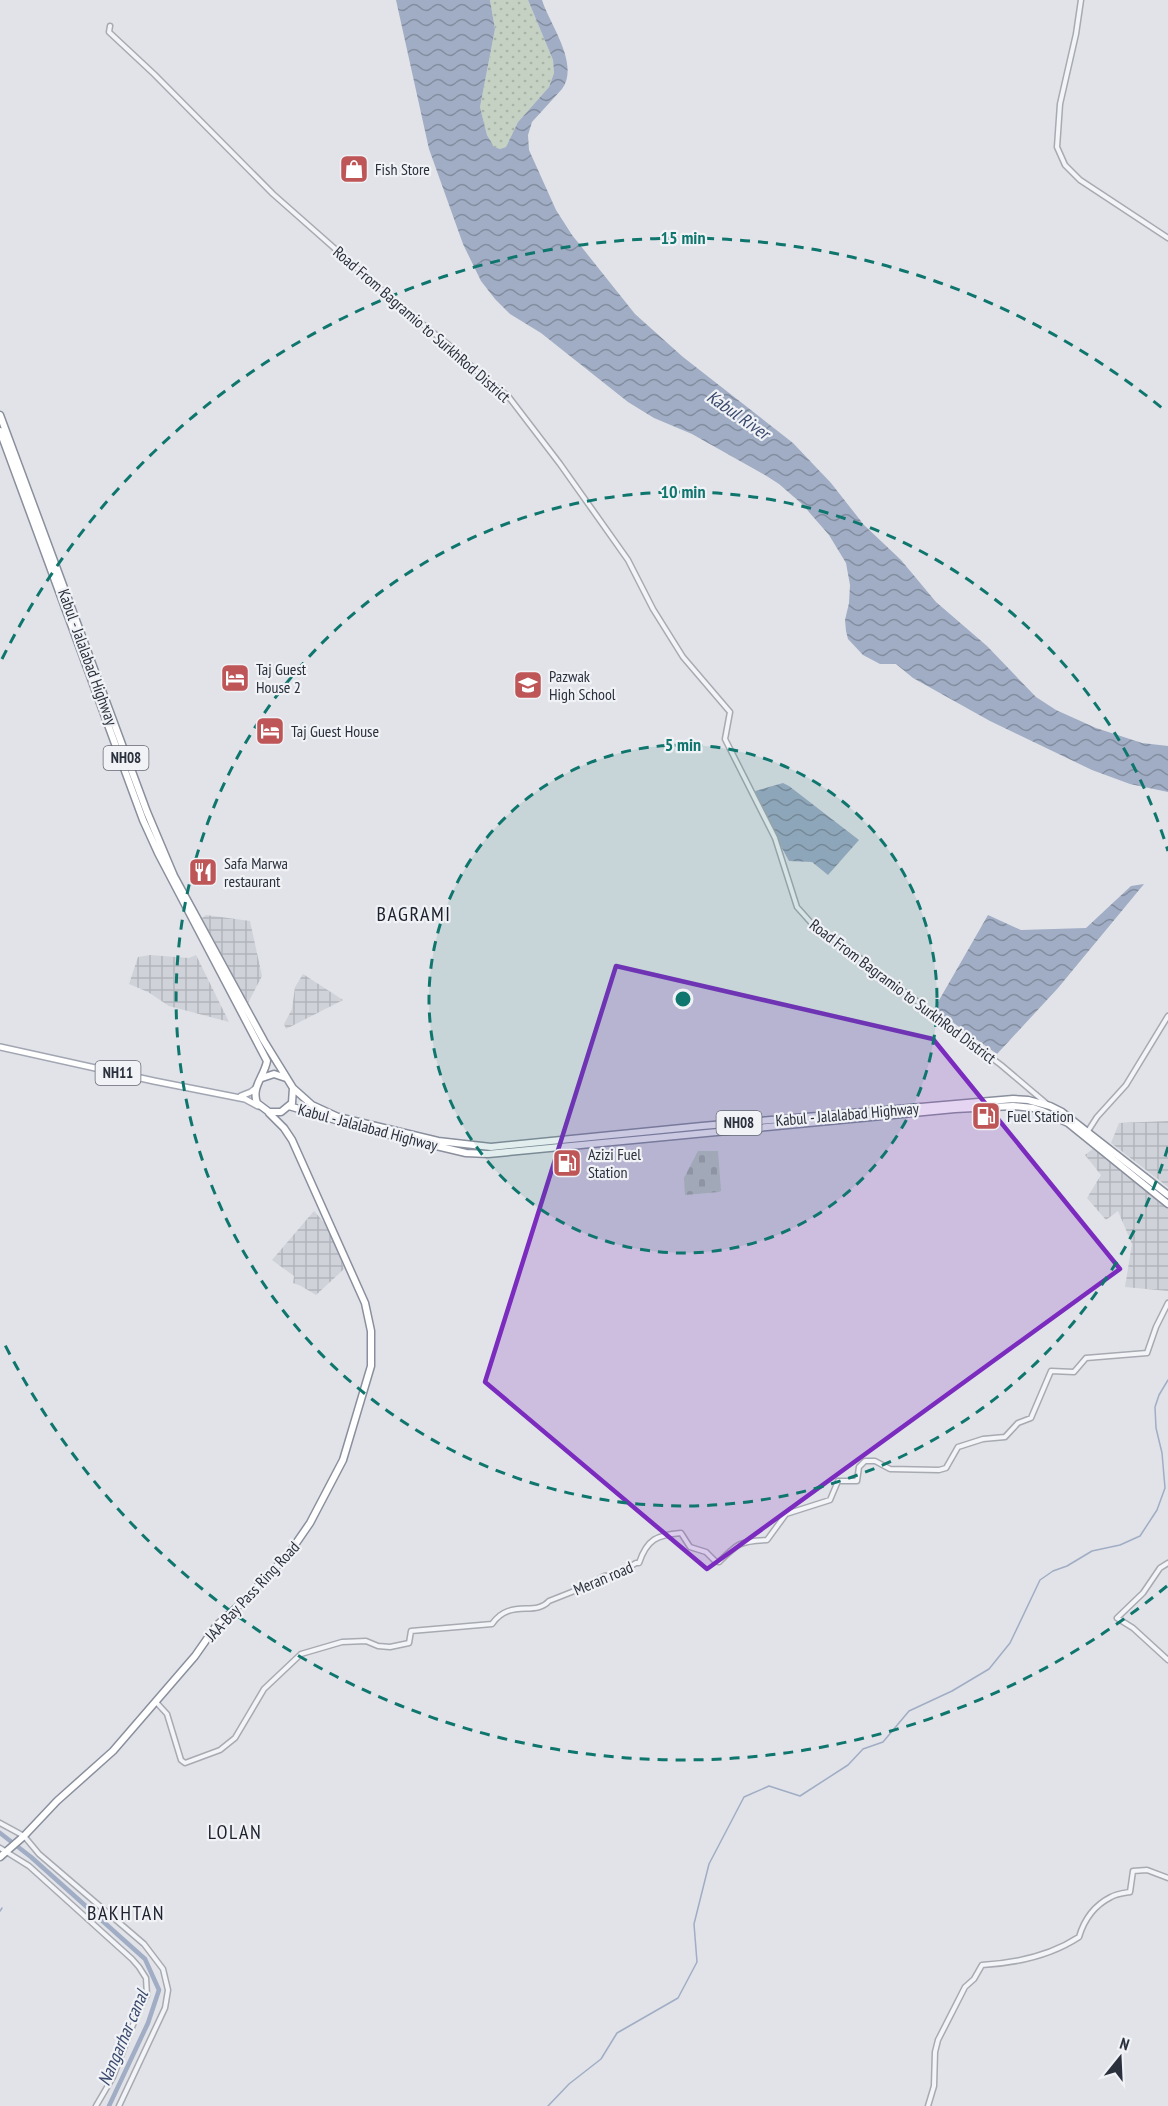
<svg xmlns="http://www.w3.org/2000/svg" width="1168" height="2106" font-family="'PT Sans Narrow',sans-serif">
<style>
.industrial{fill:url(#industrial-grid)}
.green{fill:url(#green-dots)}
.cemetery{fill:url(#cemetery-stones)}
.water{fill:url(#water-waves)}
.lines{fill:none;stroke-linecap:round;stroke-linejoin:round}
.stream{stroke:#a0adc4;stroke-width:1.5}
.canal{stroke:#a0adc4;stroke-width:4.5}
.minor-casing{stroke:#a7aab1;stroke-width:7}
.major-casing{stroke:#a2a6b2;stroke-width:8}
.highway-casing{stroke:#8a8f9d;stroke-width:9}
.minor{stroke:#f3f4f7;stroke-width:4}
.major{stroke:#fff;stroke-width:5}
.highway{stroke:#fff;stroke-width:6}
.marked{fill:#7b2cbf;fill-opacity:0.2;stroke:#7b2cbf;stroke-width:4.5;stroke-linejoin:round}
.ring{fill:none;stroke:#0f766e;stroke-width:3;stroke-dasharray:10 8}
.labels{text-anchor:middle;stroke-width:4.5;stroke-linejoin:round;paint-order:stroke}
.shield{fill:#f0f2f6;stroke:#666a74;stroke-width:1.5}
.shield-label{font-size:15px;font-weight:bold;fill:#2b303d}
.poi-label{font-size:16px;fill:#2b303d;stroke:#f0f2f6;text-anchor:start}
.street-label{font-size:16px;fill:#2b303d;stroke:#f0f2f6}
.water-label{font-size:18px;font-style:italic;fill:#3a4a6d;stroke:#f0f2f6}
.quarter-label{font-size:20px;letter-spacing:1.5px;fill:#1d212e;stroke:#f0f2f6}
.centre{fill:#0f766e;stroke:#f0f2f6;stroke-width:3}
.ring-label{font-size:18px;text-anchor:middle;font-weight:bold;fill:#0f766e;stroke:#f0f2f6;stroke-width:4.5;stroke-linejoin:round;paint-order:stroke}
</style>
<defs>
<pattern id="industrial-grid" width="8" height="8" patternUnits="userSpaceOnUse" patternTransform="scale(1.5)"><rect width="8" height="8" fill="#cfd2d9"/><path d="M0 4h8M4 0v8" fill="none" stroke="#b2b5bb"/></pattern>
<pattern id="green-dots" width="8" height="8" patternUnits="userSpaceOnUse" patternTransform="scale(1.5)"><rect width="8" height="8" fill="#c5d1c3"/><path d="M2 2h.1M6 6h.1" fill="none" stroke="#a9b4a8" stroke-width="1.8" stroke-linecap="round"/></pattern>
<pattern id="cemetery-stones" width="16" height="16" patternUnits="userSpaceOnUse" patternTransform="scale(1.5)"><rect width="16" height="16" fill="#c5d1c3"/><path d="M2 7V4a2 2 0 0 1 4 0v3zM10 15v-3a2 2 0 0 1 4 0v3z" fill="#a9b4a8"/></pattern>
<pattern id="water-waves" width="16" height="10" patternUnits="userSpaceOnUse" patternTransform="scale(1.5)"><rect width="16" height="10" fill="#a0adc4"/><path d="M0 5q4-4 8 0t8 0" fill="none" stroke="#838da0"/></pattern>
</defs>
<rect width="100%" height="100%" fill="#e1e3e8"/>
<path class="industrial" d="M 206,915 L 250,921 L 262,976 L 248,1003 L 202,918 Z
M 150,955 L 189,958 L 196,955 L 229,1022 L 169,1006 L 148,992 L 129,984 L 138,957 Z
M 303,974 L 343,1000 L 286,1029 L 284,1024 L 292,1009 L 295,987 Z
M 1168,1121 L 1168,1187 L 1111,1143 L 1119,1123 Z
M 1094,1148 L 1168,1202 L 1168,1291 L 1125,1287 L 1132,1244 L 1118,1211 L 1106,1220 L 1087,1198 L 1101,1175 L 1085,1155 Z
M 314,1211 L 327,1226 L 336,1243 L 344,1269 L 316,1295 L 301,1286 L 293,1283 L 294,1276 L 272,1260 Z"/>
<path class="green" d="M 490,0 L 528,0 L 553,60 L 554,73 L 549,87 L 518,122 L 506,147 L 500,149 L 494,148 L 487,135 L 480,107 L 495,29 Z"/>
<path class="cemetery" d="M 698,1151 L 718,1151 L 721,1191 L 719,1192 L 685,1195 L 684,1178 Z"/>
<path class="water" d="M 396,0 L 490,0 L 495,29 L 480,107 L 487,135 L 494,147 L 500,149 L 506,147 L 518,122 L 549,87 L 554,73 L 553,60 L 528,0 L 542,0 C 550,25 580,64 562,89 L 532,122 L 528,135 L 529,150 L 556,210 L 572,235 L 635,314 L 683,357 L 793,443 L 831,483 L 864,525 L 901,560 L 936,602 L 987,646 L 1036,697 L 1056,710 L 1096,728 L 1142,743 L 1168,746 L 1168,792 L 1130,784 L 1092,770 L 990,721 L 913,678 L 896,664 L 880,664 L 863,655 L 848,639 L 846,631 L 845,620 L 849,603 L 850,585 L 846,563 L 829,535 L 802,504 L 779,484 L 765,475 L 692,434 L 654,418 L 628,402 L 541,333 L 510,314 L 495,299 L 481,281 L 463,244 L 429,149 Z
M 783,783 L 789,786 L 859,840 L 828,875 L 812,862 L 789,861 L 778,841 L 755,791 Z
M 1144,884 L 1058,988 L 997,1054 L 934,1009 L 988,915 L 1021,930 L 1086,928 L 1131,886 Z"/>
<g class="lines">
<path class="stream" d="M 0,1911 L 2,1908
M 548,2106 L 569,2084 L 601,2059 L 617,2033 L 678,1998 L 697,1962 L 694,1924 L 709,1864 L 744,1797 L 769,1786 L 800,1796 L 848,1765 L 863,1749 L 883,1742 L 909,1711 L 952,1691 L 989,1669 L 1010,1643 L 1040,1580 L 1053,1571 L 1067,1566 L 1092,1551 L 1120,1545 L 1140,1536 L 1157,1510 L 1165,1488 L 1162,1453 L 1156,1428 L 1155,1407 L 1159,1395 L 1168,1380"/>
<path class="canal" d="M 0,1833 L 31,1857 L 145,1959 L 159,1990 L 148,2023 L 109,2106"/>
<g class="minor-casing">
<path id="minor" d="M 1081,0 L 1076,34 L 1060,104 L 1057,147 L 1065,165 L 1080,180 L 1168,238
M 110,26 L 109,32 L 154,74 L 273,194 L 401,307 L 450,346 L 484,378 L 508,396 L 560,464 L 628,560 L 653,609 L 683,657 L 730,712 L 725,739 L 775,838 L 797,907 L 814,926 L 852,952 L 1001,1065 L 1047,1104
M 1088,1131 L 1097,1117 L 1126,1085 L 1168,1016
M 1168,1563 L 1160,1568 L 1143,1593 L 1117,1618 L 1133,1628 L 1168,1660
M 156,1702 L 167,1714 L 181,1760 L 185,1763 L 220,1750 L 235,1738 L 264,1689 L 301,1654 L 342,1642 L 366,1641 L 378,1646 L 390,1647 L 409,1643 L 411,1631 L 492,1624 C 510,1598 535,1617 549,1601 L 592,1584 L 604,1576 L 616,1575 L 636,1563 L 639,1563 C 647,1539 657,1535 681,1533 L 690,1547 L 706,1552 L 715,1561 L 719,1562 C 738,1543 740,1541 767,1540 L 786,1514 L 830,1500 L 838,1481 L 857,1481 L 859,1467 L 865,1461 L 875,1461 L 890,1469 L 939,1470 L 946,1468 L 958,1447 L 983,1439 L 1005,1437 L 1018,1423 L 1031,1418 L 1051,1371 L 1074,1372 L 1086,1358 L 1147,1353 L 1156,1327 L 1168,1303
M 0,1823 L 24,1836 L 39,1854 L 144,1944 L 163,1969 L 168,1990 L 165,2008 L 119,2106
M 0,1848 L 29,1866 L 132,1959 L 139,1967 L 146,1978 L 147,1995 L 136,2017 L 113,2077 L 96,2106
M 928,2106 L 934,2086 L 935,2052 L 938,2040 L 965,1987 L 974,1979 L 982,1965 C 1016,1963 1050,1956 1079,1937 C 1084,1920 1095,1905 1111,1897 C 1116,1894 1124,1893 1130,1892 L 1133,1871 L 1147,1870 L 1168,1878"/>
</g>
<g class="major-casing">
<path id="major" d="M 0,1047 L 154,1081 L 245,1099 L 258,1106
M 241,1096 L 251,1092 L 256,1088"/>
</g>
<g class="highway-casing">
<path id="highway" d="M 0,415 L 147,812 L 174,876 L 264,1041 L 293,1088 L 292,1103 L 281,1112 L 269,1112 L 257,1103 C 251,1087 264,1077 267,1061 L 158,853 L 143,820 L 0,431
M 262,1078 L 274,1074 L 286,1078
M 293,1088 L 312,1105 L 338,1117 L 438,1141 L 491,1147 L 702,1126 L 1013,1099 L 1028,1100 L 1050,1106 L 1062,1112 L 1168,1195
M 289,1106 L 373,1131 L 466,1153 L 488,1154 L 955,1109 L 1013,1106 L 1033,1108 L 1042,1111 L 1068,1123 L 1168,1204
M 0,1857 L 24,1836 L 57,1801 L 113,1751 L 195,1656 L 216,1626 L 246,1599 L 290,1552 L 310,1523 L 343,1460 L 371,1366 L 371,1331 L 365,1303 L 292,1140 L 284,1128 L 269,1113"/>
</g>
<use href="#minor" class="minor"/>
<use href="#major" class="major"/>
<use href="#highway" class="highway"/>
</g>
<path class="marked" d="M 616,966 L 933,1039 L 1120,1269 L 707,1569 L 485,1382 Z"/>
<circle cx="683" cy="999" r="254" fill="#0f766e" fill-opacity=".12"/>
<g class="ring">
<circle cx="683" cy="999" r="254"/>
<path d="M1168 1147A507 507 0 1 1 1168 851"/>
<path d="M1167 1586A761 761 0 0 1 2 1339M2 659A761 761 0 0 1 1167 412"/>
</g>
<defs>
<g id="shop-square" transform="scale(1.5)"><rect x="-9" y="-9" width="18" height="18" rx="4" fill="#be5557" stroke="#f0f2f6"/><path d="M-5-2.5h2.3a2.7 3.5 0 0 1 5.4 0H5L5.5 6h-11ZM-1.5-2.5h3a1.5 2.3 0 0 0-3 0Z" fill="#fff"/></g>
<g id="hotel-square" transform="scale(1.5)"><rect x="-9" y="-9" width="18" height="18" rx="4" fill="#be5557" stroke="#f0f2f6"/><path d="M-6-4.5h1.5V1H6V5H4.5V3h-9V5H-6ZM-4 0a1.8 1.8 0 1 1 3.6 0ZM.5 0V-2.5h3Q6-2.5 6 0Z" fill="#fff"/></g>
<g id="school-square" transform="scale(1.5)"><rect x="-9" y="-9" width="18" height="18" rx="4" fill="#be5557" stroke="#f0f2f6"/><path d="M0-5L7-2L0 1L-7-2ZM-4 1L0 2.5L4 1V4Q0 6-4 4Z" fill="#fff"/></g>
<g id="restaurant-square" transform="scale(1.5)"><rect x="-9" y="-9" width="18" height="18" rx="4" fill="#be5557" stroke="#f0f2f6"/><path d="M-5-6h1v4h1v-4h1v4h1v-4h1v5L-1.5 .5V6h-2V.5L-5-1ZM5-6V6H3V1.5H1.5Q1.5-4 5-6Z" fill="#fff"/></g>
<g id="fuel-square" transform="scale(1.5)"><rect x="-9" y="-9" width="18" height="18" rx="4" fill="#be5557" stroke="#f0f2f6"/><path d="M-5.5-6h7V0h2V4h1.3V-2.5L3-4.5l.8-.8L6-3V5H2.5V1h-1V6h-7ZM-4.2-4.7v3.2H.2V-4.7Z" fill="#fff"/></g>
</defs>
<g fill-rule="evenodd">
<use href="#shop-square" x="354" y="169"/>
<use href="#hotel-square" x="235" y="678"/>
<use href="#school-square" x="528" y="685"/>
<use href="#hotel-square" x="270" y="731"/>
<use href="#restaurant-square" x="203" y="872"/>
<use href="#fuel-square" x="986" y="1116"/>
<use href="#fuel-square" x="567" y="1163"/>
</g>
<g class="labels">
<g class="shield">
<rect x="103.5" y="746" width="45" height="24" rx="4.5"/>
<rect x="95.5" y="1061" width="45" height="24" rx="4.5"/>
<rect x="716.5" y="1111" width="45" height="24" rx="4.5"/>
</g>
<g class="shield-label">
<text x="126" y="763">NH08</text>
<text x="118" y="1078">NH11</text>
<text x="739" y="1128">NH08</text>
</g>
<g class="poi-label">
<text x="375" y="175">Fish Store</text>
<text x="256" y="675">Taj Guest<tspan x="256" dy="18">House 2</tspan></text>
<text x="549" y="682">Pazwak<tspan x="549" dy="18">High School</tspan></text>
<text x="291" y="737">Taj Guest House</text>
<text x="224" y="869">Safa Marwa<tspan x="224" dy="18">restaurant</tspan></text>
<text x="1007" y="1122">Fuel Station</text>
<text x="588" y="1160">Azizi Fuel<tspan x="588" dy="18">Station</tspan></text>
</g>
<g class="street-label">
<text transform="translate(422 324) rotate(41)" y="6">Road From Bagramio to SurkhRod District</text>
<text transform="translate(88 657) rotate(70)" y="6">Kabul - Jalalabad Highway</text>
<text transform="translate(903 991) rotate(37)" y="6">Road From Bagramio to SurkhRod District</text>
<text transform="translate(847 1114) rotate(-5)" y="6">Kabul - Jalalabad Highway</text>
<text transform="translate(368 1127) rotate(15)" y="6">Kabul - Jalalabad Highway</text>
<text transform="translate(603 1578) rotate(-23)" y="6">Meran road</text>
<text transform="translate(252 1591) rotate(-47)" y="6">JAA-Bay Pass Ring Road</text>
</g>
<g class="water-label">
<text transform="translate(738 415) rotate(35)" y="6">Kabul River</text>
<text transform="translate(123 2038) rotate(-67)" y="6">Nangarhar canal</text>
</g>
<g class="quarter-label">
<text x="414" y="921">BAGRAMI</text>
<text x="235" y="1839">LOLAN</text>
<text x="126" y="1920">BAKHTAN</text>
</g>
</g>
<circle cx="683" cy="999" r="9" class="centre"/>
<g class="ring-label">
<text x="683" y="244">15 min</text>
<text x="683" y="498">10 min</text>
<text x="683" y="751">5 min</text>
</g>
<g transform="translate(1120 2058) rotate(18)" stroke="#f0f2f6" stroke-width="4.5" paint-order="stroke">
<path d="M0-4.5L10 22L0 15L-10 22Z" fill="#2b303d"/>
<text y="-9" font-size="16" font-weight="bold" text-anchor="middle" fill="#2b303d">N</text>
</g>
</svg>
